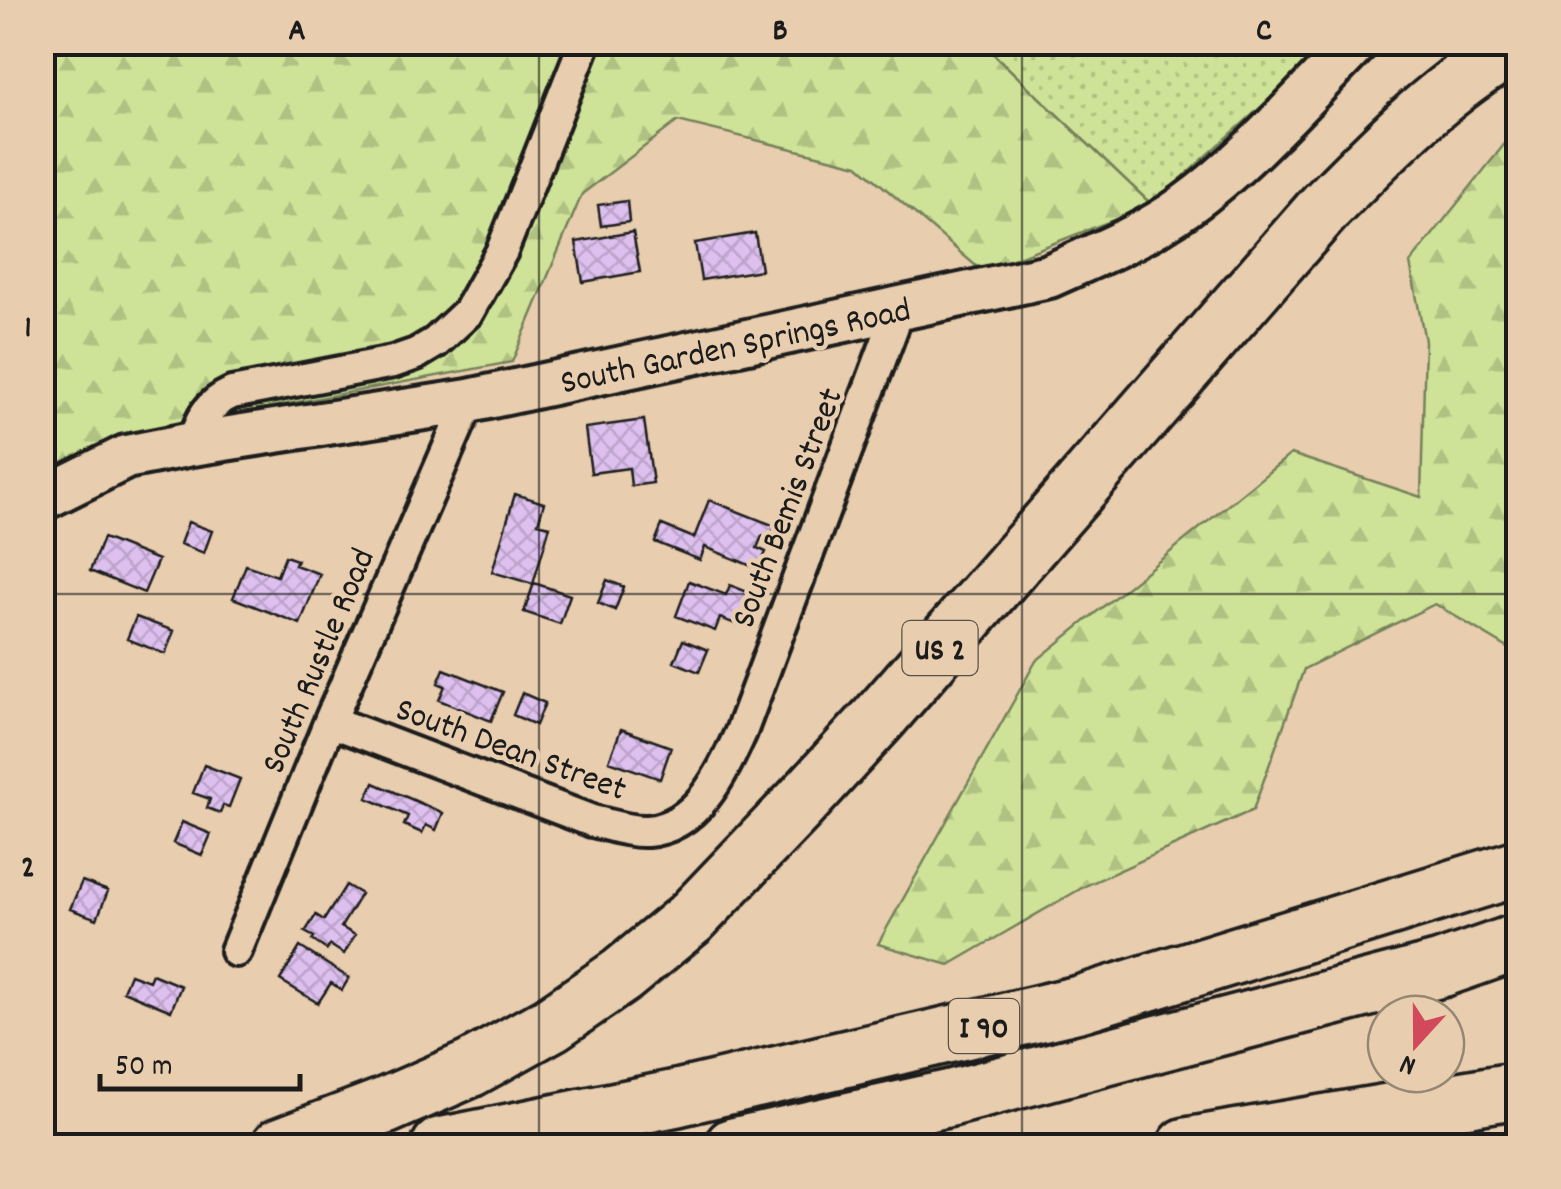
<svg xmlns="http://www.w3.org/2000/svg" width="1561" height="1189" font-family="Dekko,sans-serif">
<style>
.grass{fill:url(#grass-dots);stroke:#75805a;stroke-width:2.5}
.forest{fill:url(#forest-firs);stroke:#75805a;stroke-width:2.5}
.building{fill:url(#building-cross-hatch);stroke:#1c1c1c;stroke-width:2.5}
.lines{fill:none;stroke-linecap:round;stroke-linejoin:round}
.street-casing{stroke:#1c1c1c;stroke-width:38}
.secondary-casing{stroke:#1c1c1c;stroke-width:50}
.highway-casing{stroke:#1c1c1c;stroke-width:62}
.street{stroke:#e8ceaf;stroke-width:30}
.secondary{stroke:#e8ceaf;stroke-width:42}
.highway{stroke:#e8ceaf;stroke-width:55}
.grid{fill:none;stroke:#1c1c1c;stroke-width:2.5;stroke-opacity:0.55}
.labels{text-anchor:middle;stroke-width:9;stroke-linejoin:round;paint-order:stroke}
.shield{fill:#e8ceaf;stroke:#595148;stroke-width:2.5}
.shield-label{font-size:32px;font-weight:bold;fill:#1c1c1c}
.street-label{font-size:35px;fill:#1c1c1c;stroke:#e8ceaf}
.neatline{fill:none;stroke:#1c1c1c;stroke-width:4}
.grid-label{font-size:32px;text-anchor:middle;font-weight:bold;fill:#1c1c1c}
</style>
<defs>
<pattern id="grass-dots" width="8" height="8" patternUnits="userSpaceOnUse" patternTransform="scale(2.5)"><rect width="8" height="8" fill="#cee398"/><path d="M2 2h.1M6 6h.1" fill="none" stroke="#b0c282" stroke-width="1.8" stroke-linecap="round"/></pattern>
<pattern id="forest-firs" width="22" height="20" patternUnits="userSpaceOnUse" patternTransform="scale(2.5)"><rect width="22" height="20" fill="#cee398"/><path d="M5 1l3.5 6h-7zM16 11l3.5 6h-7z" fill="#b0c282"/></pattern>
<pattern id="building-cross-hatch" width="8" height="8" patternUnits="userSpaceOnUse" patternTransform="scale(2.5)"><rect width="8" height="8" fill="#ddc0ee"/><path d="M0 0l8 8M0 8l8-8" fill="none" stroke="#bda4cc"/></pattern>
</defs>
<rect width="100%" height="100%" fill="#e8ceaf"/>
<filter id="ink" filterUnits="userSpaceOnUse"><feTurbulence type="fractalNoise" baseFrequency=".01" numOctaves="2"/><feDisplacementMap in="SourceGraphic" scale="20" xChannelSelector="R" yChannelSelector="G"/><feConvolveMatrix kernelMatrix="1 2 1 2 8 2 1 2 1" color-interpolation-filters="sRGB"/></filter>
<g filter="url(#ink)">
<path class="grass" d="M 982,43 L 1332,43 L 1152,205 Z"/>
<path class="forest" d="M 43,43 L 982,43 L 1152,205 L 982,271 L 858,165 L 678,121 L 582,194 L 512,362 L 126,434 L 43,475 Z
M 1518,127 L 1518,654 L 1435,604 L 1304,669 L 1253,810 L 1087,885 L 949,965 L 878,944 L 1036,661 L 1291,454 L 1421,497 L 1425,341 L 1410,263 Z"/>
<path class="building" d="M 627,201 L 629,222 L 601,226 L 598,205 Z
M 633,232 L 640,272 L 583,282 L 576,242 Z
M 755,233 L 761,270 L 701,280 L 695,243 Z
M 644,420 L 653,483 L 631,486 L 629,468 L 591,473 L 585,428 Z
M 515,494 L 544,503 L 538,523 L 550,526 L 533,584 L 492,572 Z
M 709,500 L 775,526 L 770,539 L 762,536 L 757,548 L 766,552 L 759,569 L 705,547 L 700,560 L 655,542 L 662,525 L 694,538 Z
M 188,522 L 212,531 L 204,553 L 180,544 Z
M 103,538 L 158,560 L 144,593 L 90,571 Z
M 285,556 L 297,560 L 295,565 L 320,574 L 300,624 L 233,598 L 246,565 L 277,576 Z
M 607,580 L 624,587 L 615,610 L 598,603 Z
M 689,581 L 726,595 L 730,585 L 750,593 L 738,625 L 720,618 L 715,631 L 676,616 Z
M 534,583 L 570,595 L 560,624 L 524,612 Z
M 136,617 L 174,631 L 165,654 L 127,639 Z
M 683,640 L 708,650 L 699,672 L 674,662 Z
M 444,669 L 503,692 L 491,721 L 439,700 L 445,686 L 438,683 Z
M 522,693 L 545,703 L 536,725 L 513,715 Z
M 621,729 L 671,747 L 660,779 L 609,761 Z
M 204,765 L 240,779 L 229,807 L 223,805 L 220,813 L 207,808 L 210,799 L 193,793 Z
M 374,783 L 443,813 L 436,830 L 426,825 L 422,833 L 404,825 L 408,816 L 367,798 Z
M 182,822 L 211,834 L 202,855 L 173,843 Z
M 82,881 L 108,891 L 97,919 L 70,909 Z
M 346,885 L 361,894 L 341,927 L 355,935 L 344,954 L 330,945 L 327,950 L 312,940 L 314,937 L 305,932 L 316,915 L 324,920 Z
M 300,947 L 349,978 L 342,990 L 331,983 L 318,1003 L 280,980 Z
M 130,974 L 149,981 L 152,974 L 181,986 L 171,1011 L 123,991 Z"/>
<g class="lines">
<g class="street-casing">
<path id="street" d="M 192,444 C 202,418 206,405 232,393 L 393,362 L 416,354 L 436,342 L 468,312 L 502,251 L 585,42
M 330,721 L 592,821 C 610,825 629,832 647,831 C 698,827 722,773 741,732 L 900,307
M 236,951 L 330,721 L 469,401"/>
</g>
<g class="secondary-casing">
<path id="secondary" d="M 42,499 L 126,457 L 192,444 L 469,401 L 1049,276 C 1095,255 1144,236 1185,206 C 1249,160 1302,98 1357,42"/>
</g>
<g class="highway-casing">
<path id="highway" d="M 280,1146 L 385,1106 L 470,1069 L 551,1024 L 622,975 L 691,918 L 799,805 L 878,719 L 1325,207 C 1384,147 1444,85 1518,44
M 440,1146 L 677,1098 L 1079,1004 L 1518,868
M 733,1146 L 951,1098 L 1441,969 L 1518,942
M 1186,1146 L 1518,1090"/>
</g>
<use href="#street" class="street"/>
<use href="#secondary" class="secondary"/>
<use href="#highway" class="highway"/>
</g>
</g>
<path class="grid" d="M 539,42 L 539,1146M 1022,42 L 1022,1146M 42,594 L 1518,594"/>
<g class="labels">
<g class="shield">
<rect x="902.5" y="621" width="75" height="54" rx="8"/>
<rect x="949" y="999" width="70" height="54" rx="8"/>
</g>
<g class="shield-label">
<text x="940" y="659">US 2</text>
<text x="984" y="1037">I 90</text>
</g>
<g class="street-label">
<text transform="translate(735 344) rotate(-12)" y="12">South Garden Springs Road</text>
<text transform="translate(785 507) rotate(-69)" y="12">South Bemis Street</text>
<text transform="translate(316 660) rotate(-67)" y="12">South Rustle Road</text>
<text transform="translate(512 747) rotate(20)" y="12">South Dean Street</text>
</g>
</g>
<rect width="1561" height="1189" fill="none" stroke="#e8ceaf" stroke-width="110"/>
<g transform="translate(1416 1044) rotate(201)"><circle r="48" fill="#e8ceaf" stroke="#968774" stroke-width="2.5"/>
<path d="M0-8L18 38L0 25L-18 38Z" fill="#d1495b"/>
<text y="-15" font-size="28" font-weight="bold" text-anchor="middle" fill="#1c1c1c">N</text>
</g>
<path d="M100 1074v15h200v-15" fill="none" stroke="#1c1c1c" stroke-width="5"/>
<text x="115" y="1074" font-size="30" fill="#1c1c1c" stroke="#e8ceaf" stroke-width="8" paint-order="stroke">50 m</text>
<rect x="55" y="55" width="1451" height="1079" class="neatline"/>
<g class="grid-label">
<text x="297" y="39">A</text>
<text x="780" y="39">B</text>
<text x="1264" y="39">C</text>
<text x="28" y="336">1</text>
<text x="28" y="876">2</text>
</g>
</svg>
